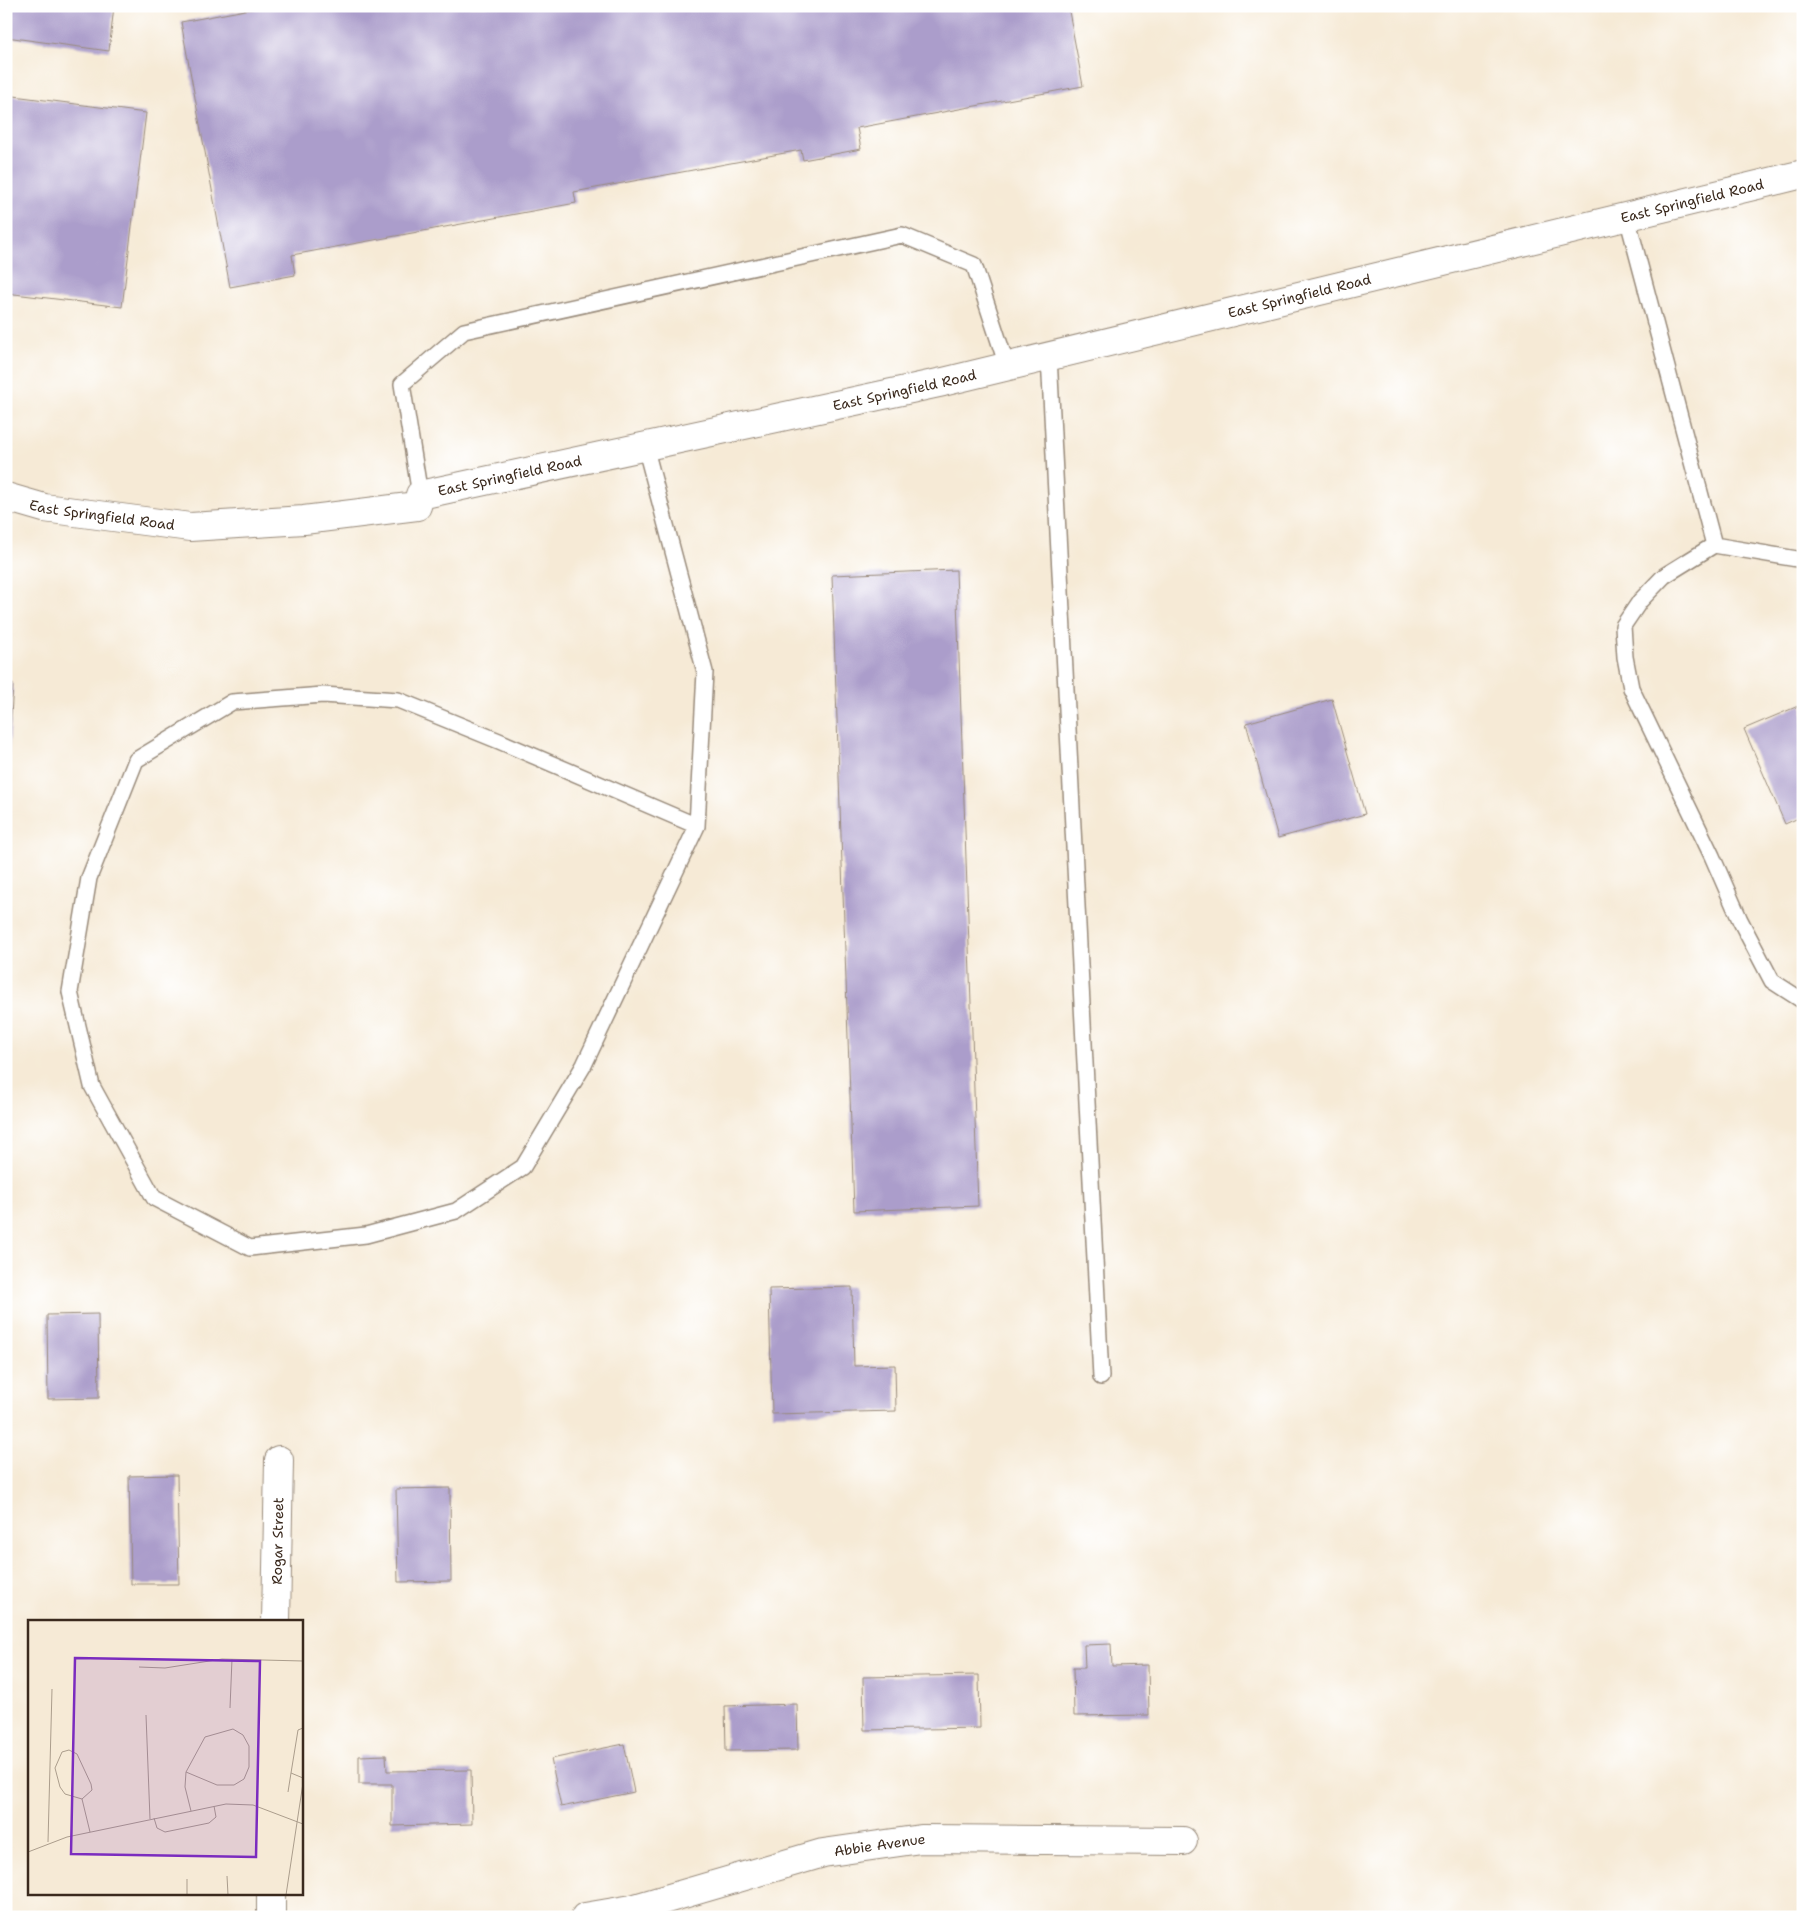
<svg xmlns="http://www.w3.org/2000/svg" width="1809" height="1923" font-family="'Shantell Sans',sans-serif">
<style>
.building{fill:#ab9dcb}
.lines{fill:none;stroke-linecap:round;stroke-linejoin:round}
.service-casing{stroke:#988a7a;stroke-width:18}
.minor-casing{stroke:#988a7a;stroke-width:30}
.tertiary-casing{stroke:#988a7a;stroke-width:30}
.service{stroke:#fff;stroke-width:15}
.minor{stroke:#fff;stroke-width:28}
.tertiary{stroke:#fff;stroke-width:28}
.labels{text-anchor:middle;stroke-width:4;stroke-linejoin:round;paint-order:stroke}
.street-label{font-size:14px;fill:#3b2a1e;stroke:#fff}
.inset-road{fill:none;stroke:#ab9d8c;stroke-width:1}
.view{fill:#7b2cbf;fill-opacity:0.15;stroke:#7b2cbf;stroke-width:2.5}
.inset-edge{fill:none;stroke:#3b2a1e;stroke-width:2.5}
</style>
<rect width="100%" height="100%" fill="#fff"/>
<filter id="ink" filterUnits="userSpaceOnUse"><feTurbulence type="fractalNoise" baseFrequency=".02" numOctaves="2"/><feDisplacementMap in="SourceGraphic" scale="10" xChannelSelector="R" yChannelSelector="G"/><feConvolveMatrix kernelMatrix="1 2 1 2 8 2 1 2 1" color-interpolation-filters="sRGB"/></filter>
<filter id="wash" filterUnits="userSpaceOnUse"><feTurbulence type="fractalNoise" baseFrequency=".0096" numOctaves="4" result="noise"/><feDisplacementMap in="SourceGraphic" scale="20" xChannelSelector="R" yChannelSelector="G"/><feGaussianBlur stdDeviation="1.12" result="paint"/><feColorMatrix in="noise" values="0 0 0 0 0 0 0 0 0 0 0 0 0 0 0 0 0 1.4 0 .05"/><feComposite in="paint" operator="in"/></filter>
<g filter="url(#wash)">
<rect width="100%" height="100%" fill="#f6ead6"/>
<g id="blocks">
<path class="building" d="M 6,6 L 114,6 L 109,51 L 6,37 Z
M 267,6 L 1068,6 L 1083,86 L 857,128 L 861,149 L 803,160 L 801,150 L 574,192 L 576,203 L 292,255 L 295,275 L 230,287 L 181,22 Z
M 6,95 L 146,113 L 122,307 L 6,293 Z
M 956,570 L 978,1206 L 854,1211 L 832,575 Z
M 6,683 L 13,684 L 8,765 L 6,765 Z
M 1332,699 L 1365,814 L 1278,838 L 1246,723 Z
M 1803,704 L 1803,816 L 1785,824 L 1744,729 Z
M 852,1287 L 854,1366 L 895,1365 L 896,1411 L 772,1414 L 769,1289 Z
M 98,1314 L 99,1398 L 48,1399 L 47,1315 Z
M 177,1475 L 179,1584 L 131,1584 L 129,1476 Z
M 450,1488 L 451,1581 L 398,1582 L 396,1489 Z
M 1111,1644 L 1112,1666 L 1148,1665 L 1149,1715 L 1074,1716 L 1073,1668 L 1085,1668 L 1084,1645 Z
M 979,1675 L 980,1728 L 864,1730 L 863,1677 Z
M 797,1704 L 798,1750 L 726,1751 L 725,1706 Z
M 624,1744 L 634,1792 L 561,1807 L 551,1759 Z
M 386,1755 L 387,1771 L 471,1770 L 472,1824 L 392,1826 L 392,1784 L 359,1784 L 359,1756 Z"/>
</g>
</g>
<g filter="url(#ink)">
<use href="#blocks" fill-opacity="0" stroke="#988a7a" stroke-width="1"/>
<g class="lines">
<g class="service-casing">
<path id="service" d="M 1627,217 L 1714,545
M 1049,356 L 1101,1377
M 645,446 L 705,672 L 697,826 L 584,1065 L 523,1167 L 456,1211 L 366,1235 L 250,1248 L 154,1198 L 92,1086 L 70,992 L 89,878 L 136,760 L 232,702 L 323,695 L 398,700 L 499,741 L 697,826
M 420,495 L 402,384 L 464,331 L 902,235 L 974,265 L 1007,366
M 1803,560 L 1714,545 L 1664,576 L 1640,601 L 1623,626 L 1625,657 L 1631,688 L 1712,856 L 1740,920 L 1772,981 L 1803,1001"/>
</g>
<g class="minor-casing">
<g id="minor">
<path id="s1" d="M 276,1622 L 279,1460"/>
<path d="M 271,1917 L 271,1894"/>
<path id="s2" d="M 585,1917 L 632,1909 L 823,1853 L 921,1839 L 1183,1841"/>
</g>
</g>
<g class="tertiary-casing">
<g id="tertiary">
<path id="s3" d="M 6,497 L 44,508 L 190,527 L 304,520 L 417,506 L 420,495 L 943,382 L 1803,174"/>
</g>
</g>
<use href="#service" class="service"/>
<use href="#minor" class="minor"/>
<use href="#tertiary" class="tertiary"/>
</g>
</g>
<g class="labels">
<g class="street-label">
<text dy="5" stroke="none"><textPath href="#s3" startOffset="1732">East Springfield Road</textPath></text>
<text dy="5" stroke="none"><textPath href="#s3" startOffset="1328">East Springfield Road</textPath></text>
<text dy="5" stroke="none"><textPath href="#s3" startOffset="922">East Springfield Road</textPath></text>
<text dy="5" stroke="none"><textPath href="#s3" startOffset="518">East Springfield Road</textPath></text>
<text dy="5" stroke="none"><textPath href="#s3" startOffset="98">East Springfield Road</textPath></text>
<text dy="5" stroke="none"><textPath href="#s1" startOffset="81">Rogar Street</textPath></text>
<text dy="5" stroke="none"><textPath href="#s2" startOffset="304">Abbie Avenue</textPath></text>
</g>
</g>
<g transform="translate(28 1620)">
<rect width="275" height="275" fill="#f6ead6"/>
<path class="inset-road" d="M 111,47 L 137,48 L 194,39 L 275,41M 202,88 L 204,39M 118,95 L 122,199M 275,108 L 270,110 L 263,153 L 275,158M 158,152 L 189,165 L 206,165 L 216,159 L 221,147 L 221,126 L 215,115 L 205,109 L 177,117 L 158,152 L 157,167 L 163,191M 260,172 L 263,153M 54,179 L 37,174 L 32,167 L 27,148 L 34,132 L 41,130 L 49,134 L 63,164 L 64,170 L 54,179 L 62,212M 126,198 L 129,208 L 137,212 L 181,203 L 188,197 L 186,186M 20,222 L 24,69M 0,232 L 39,217 L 198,184 L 225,185 L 275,204M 199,256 L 200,275M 159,259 L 159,275M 258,275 L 275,163"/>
<path class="view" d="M 47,38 L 232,41 L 228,237 L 43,234 Z"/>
<rect width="275" height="275" class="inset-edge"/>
</g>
<rect width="1809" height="1923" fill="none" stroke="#fff" stroke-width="25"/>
</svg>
